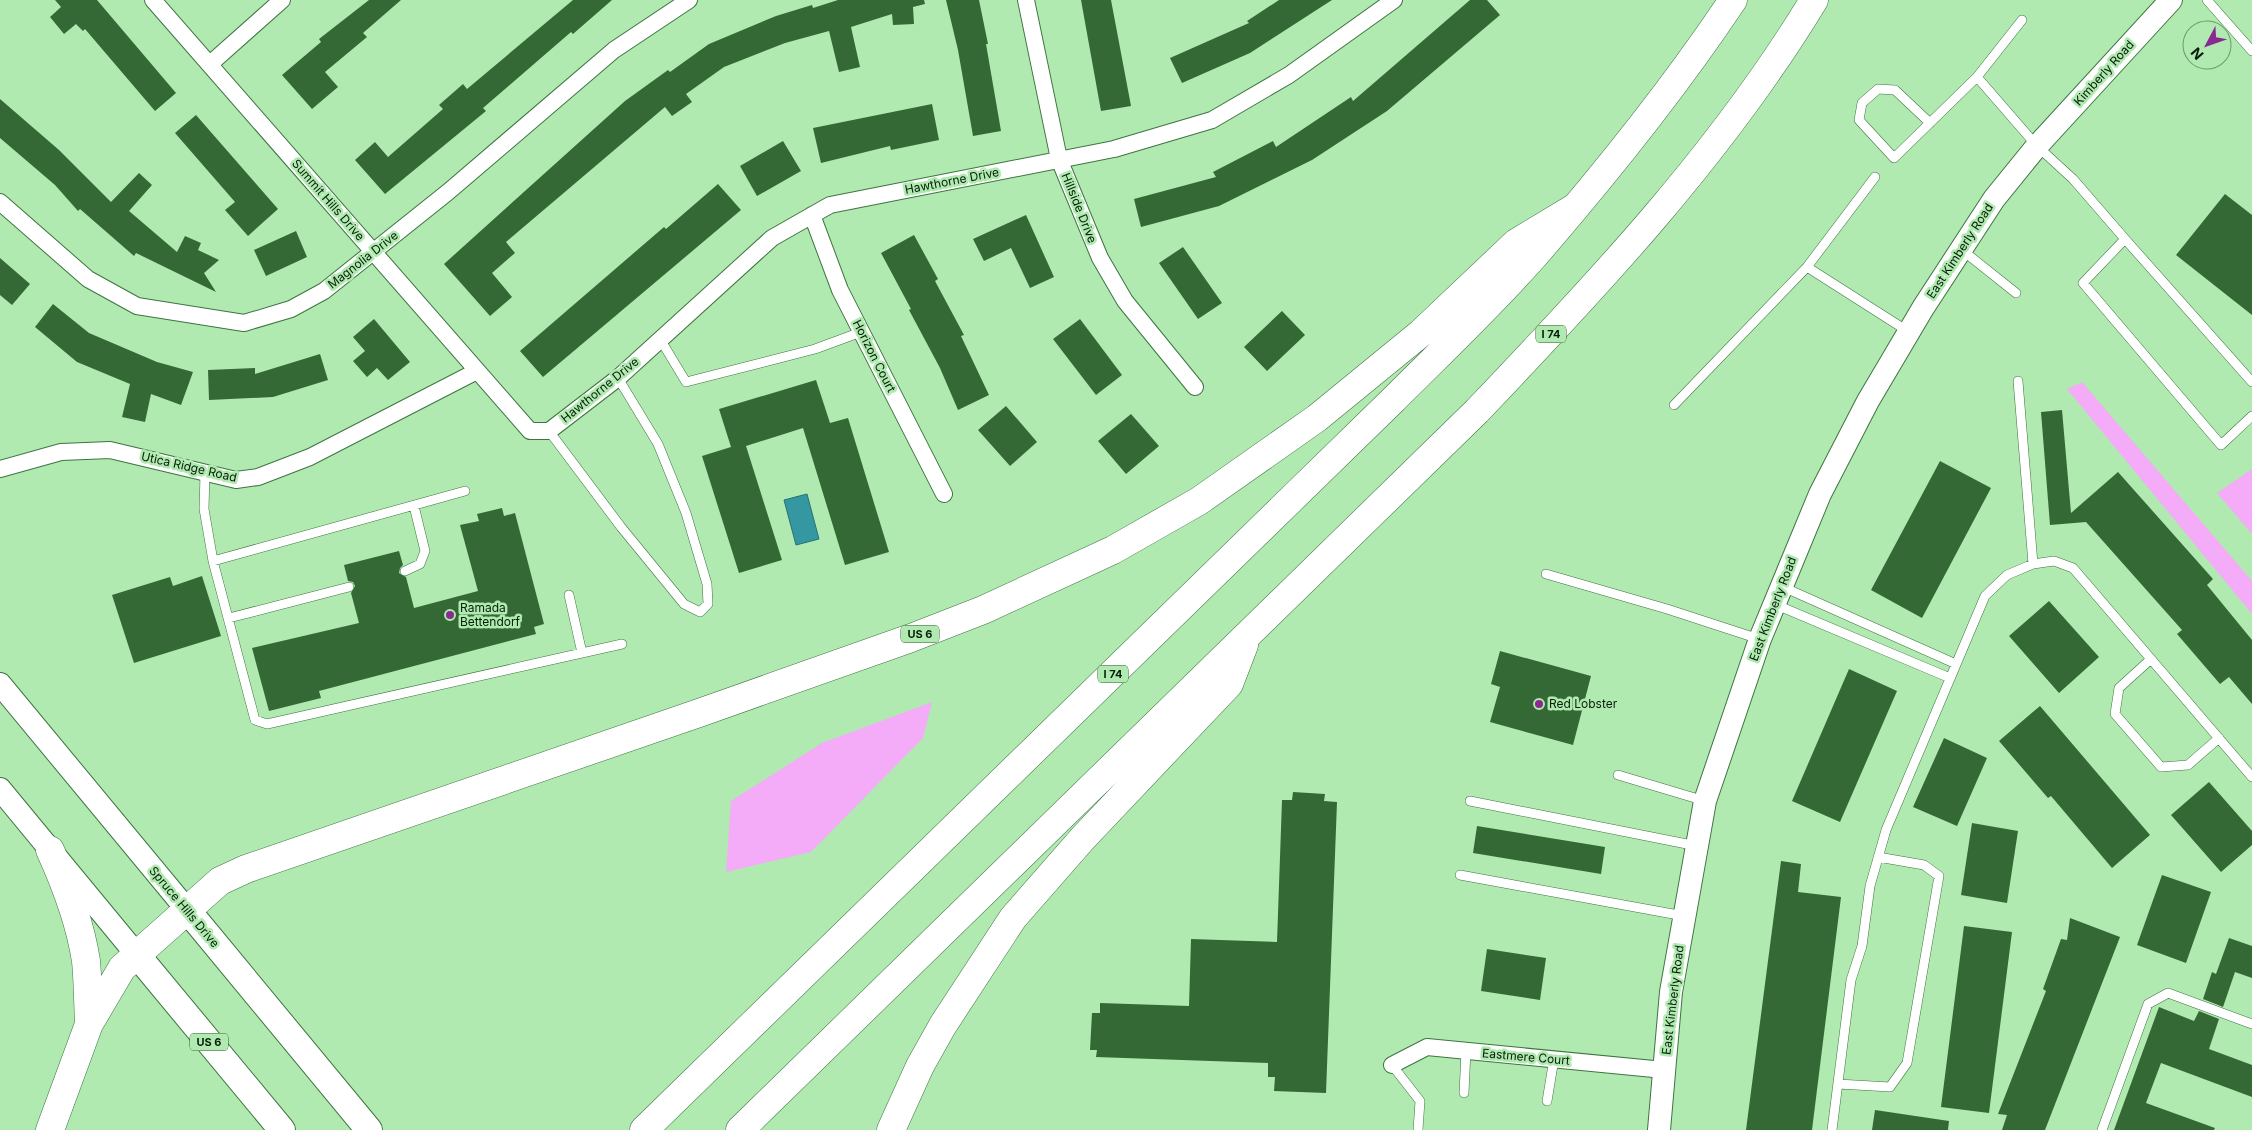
<svg xmlns="http://www.w3.org/2000/svg" width="2252" height="1130" font-family="Inter,sans-serif">
<style>
.green{fill:#f4abf8}
.water{fill:#3497a1;stroke:#277374}
.building{fill:#346936}
.lines{fill:none;stroke-linecap:round;stroke-linejoin:round}
.lane-casing{stroke:#3e7441;stroke-width:10}
.street-casing{stroke:#3e7441;stroke-width:18}
.secondary-casing{stroke:#3e7441;stroke-width:24}
.primary-casing{stroke:#3e7441;stroke-width:28}
.highway-casing{stroke:#3e7441;stroke-width:29}
.lane{stroke:#fff;stroke-width:9}
.street{stroke:#fff;stroke-width:16}
.secondary{stroke:#fff;stroke-width:22}
.primary{stroke:#fff;stroke-width:26}
.highway{stroke:#fff;stroke-width:28}
.poi-dot{fill:#8a2992;stroke:#b0eab0;stroke-width:2}
.labels{text-anchor:middle;stroke-width:5;stroke-linejoin:round;paint-order:stroke}
.shield{fill:#b0eab0;stroke:#3a5b3c;stroke-width:1}
.shield-label{font-size:11px;font-weight:bold;fill:#081e0a}
.street-label{font-size:12px;fill:#081e0a;stroke:#b0eab0}
.poi-label{font-size:12px;fill:#081e0a;stroke:#b0eab0;text-anchor:start}
</style>
<rect width="100%" height="100%" fill="#b0eab0"/>
<path class="green" d="M 2082,382 L 2252,581 L 2252,614 L 2067,389 Z
M 2252,469 L 2252,534 L 2217,493 Z
M 932,702 L 923,738 L 811,852 L 726,872 L 731,801 L 822,743 Z"/>
<path class="water" d="M 807,494 L 819,539 L 796,545 L 784,500 Z"/>
<path class="building" d="M 55,0 L 97,0 L 176,93 L 155,111 L 85,29 L 83,31 L 76,24 L 64,34 L 50,17 L 61,7 Z
M 369,0 L 401,0 L 363,33 L 367,37 L 325,72 L 338,87 L 312,109 L 282,75 L 321,42 L 319,39 Z
M 573,0 L 612,0 L 573,34 L 571,32 L 483,108 L 486,111 L 385,194 L 355,160 L 375,142 L 388,157 L 443,109 L 439,105 L 463,84 L 467,89 Z
M 838,0 L 924,0 L 925,4 L 913,7 L 914,24 L 893,25 L 892,14 L 851,27 L 860,67 L 839,72 L 829,31 L 785,43 L 724,67 L 686,94 L 692,102 L 672,116 L 665,107 L 506,242 L 515,253 L 492,273 L 512,297 L 490,316 L 444,264 L 625,101 L 668,70 L 670,72 L 709,44 L 776,16 L 812,5 L 813,8 Z
M 946,0 L 979,0 L 988,44 L 986,44 L 1001,131 L 973,136 L 958,50 Z
M 1081,0 L 1111,0 L 1131,106 L 1101,111 Z
M 1279,0 L 1332,0 L 1250,53 L 1182,83 L 1170,58 L 1249,23 L 1247,21 Z
M 1470,0 L 1487,0 L 1500,15 L 1387,111 L 1312,160 L 1219,206 L 1141,227 L 1134,199 L 1216,177 L 1213,172 L 1273,141 L 1276,147 L 1351,97 L 1353,101 Z
M 0,99 L 59,150 L 111,202 L 139,173 L 152,185 L 129,211 L 177,252 L 185,236 L 201,243 L 198,250 L 219,260 L 204,273 L 216,292 L 136,253 L 134,256 L 80,209 L 78,211 L 55,185 L 0,138 Z
M 932,104 L 939,140 L 891,150 L 890,146 L 821,163 L 813,128 Z
M 196,115 L 278,209 L 248,236 L 225,210 L 235,202 L 175,133 Z
M 783,141 L 801,171 L 757,196 L 740,166 Z
M 718,184 L 741,210 L 543,377 L 520,351 L 664,227 L 666,229 Z
M 2225,194 L 2252,215 L 2252,315 L 2176,255 Z
M 1026,215 L 1054,277 L 1030,288 L 1011,248 L 984,261 L 973,239 Z
M 296,231 L 307,257 L 266,276 L 254,250 Z
M 914,235 L 938,279 L 935,281 L 964,335 L 961,336 L 989,395 L 958,410 L 940,368 L 909,310 L 911,309 L 881,253 Z
M 1183,247 L 1222,303 L 1198,319 L 1159,263 Z
M 0,258 L 30,284 L 12,305 L 0,295 Z
M 53,304 L 89,333 L 157,362 L 193,372 L 181,405 L 151,394 L 145,422 L 122,417 L 130,384 L 77,362 L 35,327 Z
M 1282,311 L 1305,335 L 1267,371 L 1244,347 Z
M 374,319 L 410,362 L 388,380 L 377,368 L 367,377 L 353,361 L 365,351 L 353,337 Z
M 1080,319 L 1122,375 L 1096,395 L 1053,339 Z
M 320,354 L 328,380 L 273,397 L 209,400 L 208,370 L 255,368 L 255,374 Z
M 816,380 L 830,423 L 848,418 L 889,552 L 845,565 L 803,428 L 746,446 L 782,560 L 739,573 L 702,456 L 731,447 L 719,409 Z
M 1006,406 L 1037,442 L 1010,466 L 978,430 Z
M 2062,410 L 2071,513 L 2118,472 L 2213,579 L 2207,585 L 2252,640 L 2252,704 L 2229,677 L 2220,684 L 2177,634 L 2182,630 L 2086,522 L 2050,525 L 2041,412 Z
M 1131,414 L 1159,446 L 1126,474 L 1098,441 Z
M 1940,461 L 1991,488 L 1922,618 L 1871,590 Z
M 502,508 L 504,516 L 515,513 L 544,624 L 534,627 L 536,634 L 319,691 L 321,698 L 269,711 L 252,648 L 359,623 L 351,593 L 355,586 L 353,582 L 348,581 L 344,565 L 399,551 L 403,565 L 400,568 L 399,573 L 406,577 L 414,608 L 478,591 L 460,525 L 479,521 L 477,514 Z
M 202,576 L 221,636 L 134,663 L 112,595 L 170,577 L 173,586 Z
M 2049,601 L 2099,657 L 2059,693 L 2009,636 Z
M 1500,651 L 1591,676 L 1573,745 L 1490,722 L 1500,687 L 1491,684 Z
M 1849,669 L 1897,691 L 1840,822 L 1792,801 Z
M 2040,706 L 2150,835 L 2112,868 L 2051,796 L 2048,798 L 1999,741 Z
M 1944,738 L 1987,758 L 1957,826 L 1913,807 Z
M 2209,782 L 2252,831 L 2252,845 L 2221,872 L 2171,815 Z
M 1293,792 L 1325,794 L 1324,801 L 1337,802 L 1326,1093 L 1274,1091 L 1275,1077 L 1268,1077 L 1268,1063 L 1096,1057 L 1097,1050 L 1090,1050 L 1092,1013 L 1100,1013 L 1100,1003 L 1189,1006 L 1191,939 L 1277,942 L 1282,800 L 1292,800 Z
M 1972,823 L 2018,831 L 2007,903 L 1961,895 Z
M 1477,826 L 1605,847 L 1601,874 L 1473,853 Z
M 1781,861 L 1801,864 L 1798,892 L 1841,897 L 1812,1130 L 1746,1130 Z
M 2162,875 L 2211,892 L 2186,963 L 2137,945 Z
M 2070,918 L 2120,937 L 2045,1130 L 2002,1130 L 2007,1115 L 1998,1114 L 2046,991 L 2043,989 L 2061,939 L 2067,940 Z
M 1964,926 L 2012,932 L 1989,1113 L 1941,1107 Z
M 2229,938 L 2252,946 L 2252,978 L 2235,972 L 2223,1007 L 2203,999 L 2212,972 L 2216,974 Z
M 1487,949 L 1546,958 L 1540,1000 L 1481,991 Z
M 2159,1007 L 2194,1021 L 2199,1011 L 2219,1019 L 2209,1049 L 2252,1065 L 2252,1097 L 2161,1063 L 2146,1103 L 2215,1128 L 2214,1130 L 2114,1130 Z
M 1875,1110 L 1949,1121 L 1948,1130 L 1872,1130 Z"/>
<g class="lines">
<g class="lane-casing">
<path id="lane" d="M 2207,0 L 2252,51
M 1977,77 L 2037,146 L 2073,179 L 2125,239
M 1930,123 L 1895,90 L 1878,89 L 1862,103 L 1859,120 L 1894,158 L 1977,77 L 2022,20
M 1962,250 L 2016,293
M 1807,267 L 1909,332
M 660,339 L 686,382 L 815,349 L 861,332
M 2018,381 L 2033,564
M 2252,382 L 2125,239 L 2083,283 L 2221,445 L 2252,416
M 1674,405 L 1807,267 L 1875,177
M 549,431 L 621,527 L 684,604 L 700,612 L 708,604 L 707,584 L 686,513 L 658,444 L 618,378
M 205,473 L 204,509 L 213,561 L 255,720 L 267,724 L 622,644
M 213,561 L 465,491
M 405,571 L 420,564 L 425,551 L 414,506
M 1546,574 L 1667,609 L 1759,639
M 1783,587 L 1956,664
M 569,595 L 582,653
M 1774,604 L 1950,678
M 229,618 L 349,587
M 2151,659 L 2119,688 L 2115,714 L 2161,767 L 2188,765 L 2219,738
M 1618,775 L 1705,801
M 1470,801 L 1697,846
M 1460,875 L 1684,916
M 1392,1065 L 1420,1101 L 1418,1130
M 1838,1084 L 1890,1087 L 1907,1063 L 1939,876 L 1924,865 L 1878,857
M 1464,1093 L 1466,1051
M 1547,1101 L 1554,1059
M 1832,1130 L 1851,980 L 1862,946 L 1870,886 L 1886,830 L 1985,596 L 2007,575 L 2033,564 L 2054,561 L 2073,568 L 2252,777
M 2102,1130 L 2148,1004 L 2168,993 L 2252,1024"/>
</g>
<g class="street-casing">
<path id="street" d="M 153,0 L 530,431 L 549,431 L 618,378 L 772,238 L 830,205 L 1114,149 L 1212,120 L 1289,75 L 1394,0
M 1026,0 L 1059,159 L 1100,258 L 1125,301 L 1195,387
M 210,64 L 282,0
M 0,202 L 88,279 L 137,306 L 244,323 L 291,309 L 324,291 L 448,192 L 614,50 L 689,0
M 812,215 L 840,290 L 944,494
M 0,469 L 61,452 L 110,450 L 236,480 L 258,477 L 310,457 L 477,371
M 1392,1065 L 1427,1047 L 1664,1070"/>
</g>
<g class="secondary-casing">
<path id="secondary" d="M 0,684 L 188,911
M 0,789 L 137,955
M 1659,1130 L 1671,992 L 1705,801 L 1760,639 L 1820,494 L 1868,401 L 1923,308 L 1994,199 L 2037,146 L 2171,0"/>
</g>
<g class="primary-casing">
<path id="primary" d="M 188,911 L 369,1130
M 137,955 L 282,1130"/>
</g>
<g class="highway-casing">
<path id="highway" d="M 50,850 C 66,885 80,922 86,961 C 88,982 88,1003 89,1024
M 50,1130 L 89,1024 L 122,968 L 220,881 L 246,869 L 699,713 L 911,638 L 983,610 L 1113,550 L 1199,501 L 1317,418 L 1421,333 L 1516,243 L 1574,208
M 644,1130 L 1392,401 C 1440,353 1490,306 1535,255 C 1606,173 1673,90 1733,0
M 740,1130 L 1477,411 C 1599,283 1722,152 1814,0
M 891,1130 L 920,1066 L 943,1025 L 1013,918 L 1083,838 L 1229,684 L 1244,645"/>
</g>
<use href="#lane" class="lane"/>
<use href="#street" class="street"/>
<use href="#secondary" class="secondary"/>
<use href="#primary" class="primary"/>
<use href="#highway" class="highway"/>
</g>
<g class="poi-dot">
<circle cx="450" cy="615" r="5"/>
<circle cx="1539" cy="704" r="5"/>
</g>
<g class="labels">
<g class="shield">
<rect x="1536" y="325.5" width="30" height="17" rx="4"/>
<rect x="901" y="625.5" width="38" height="17" rx="4"/>
<rect x="1098" y="665.5" width="30" height="17" rx="4"/>
<rect x="190" y="1033.5" width="38" height="17" rx="4"/>
</g>
<g class="shield-label">
<text x="1551" y="338">I 74</text>
<text x="920" y="638">US 6</text>
<text x="1113" y="678">I 74</text>
<text x="209" y="1046">US 6</text>
</g>
<g class="street-label">
<text transform="translate(2104 73) rotate(-48)" y="4">Kimberly Road</text>
<text transform="translate(952 181) rotate(-11)" y="4">Hawthorne Drive</text>
<text transform="translate(328 200) rotate(49)" y="4">Summit Hills Drive</text>
<text transform="translate(1079 208) rotate(68)" y="4">Hillside Drive</text>
<text transform="translate(1960 251) rotate(-57)" y="4">East Kimberly Road</text>
<text transform="translate(363 260) rotate(-38)" y="4">Magnolia Drive</text>
<text transform="translate(874 356) rotate(63)" y="4">Horizon Court</text>
<text transform="translate(600 390) rotate(-39)" y="4">Hawthorne Drive</text>
<text transform="translate(189 467) rotate(13)" y="4">Utica Ridge Road</text>
<text transform="translate(1773 609) rotate(-69)" y="4">East Kimberly Road</text>
<text transform="translate(184 907) rotate(50)" y="4">Spruce Hills Drive</text>
<text transform="translate(1673 1000) rotate(-83)" y="4">East Kimberly Road</text>
<text transform="translate(1526 1057) rotate(5)" y="4">Eastmere Court</text>
</g>
<g class="poi-label">
<text x="460" y="612">Ramada<tspan x="460" dy="14">Bettendorf</tspan></text>
<text x="1549" y="708">Red Lobster</text>
</g>
</g>
<g transform="translate(2207 45) rotate(229)"><circle r="24" fill="#b0eab0" stroke="#6d986e"/>
<path d="M0-4L9 19L0 12L-9 19Z" fill="#8a2992"/>
<text y="-8" font-size="14" font-weight="bold" text-anchor="middle" fill="#081e0a">N</text>
</g>
</svg>
